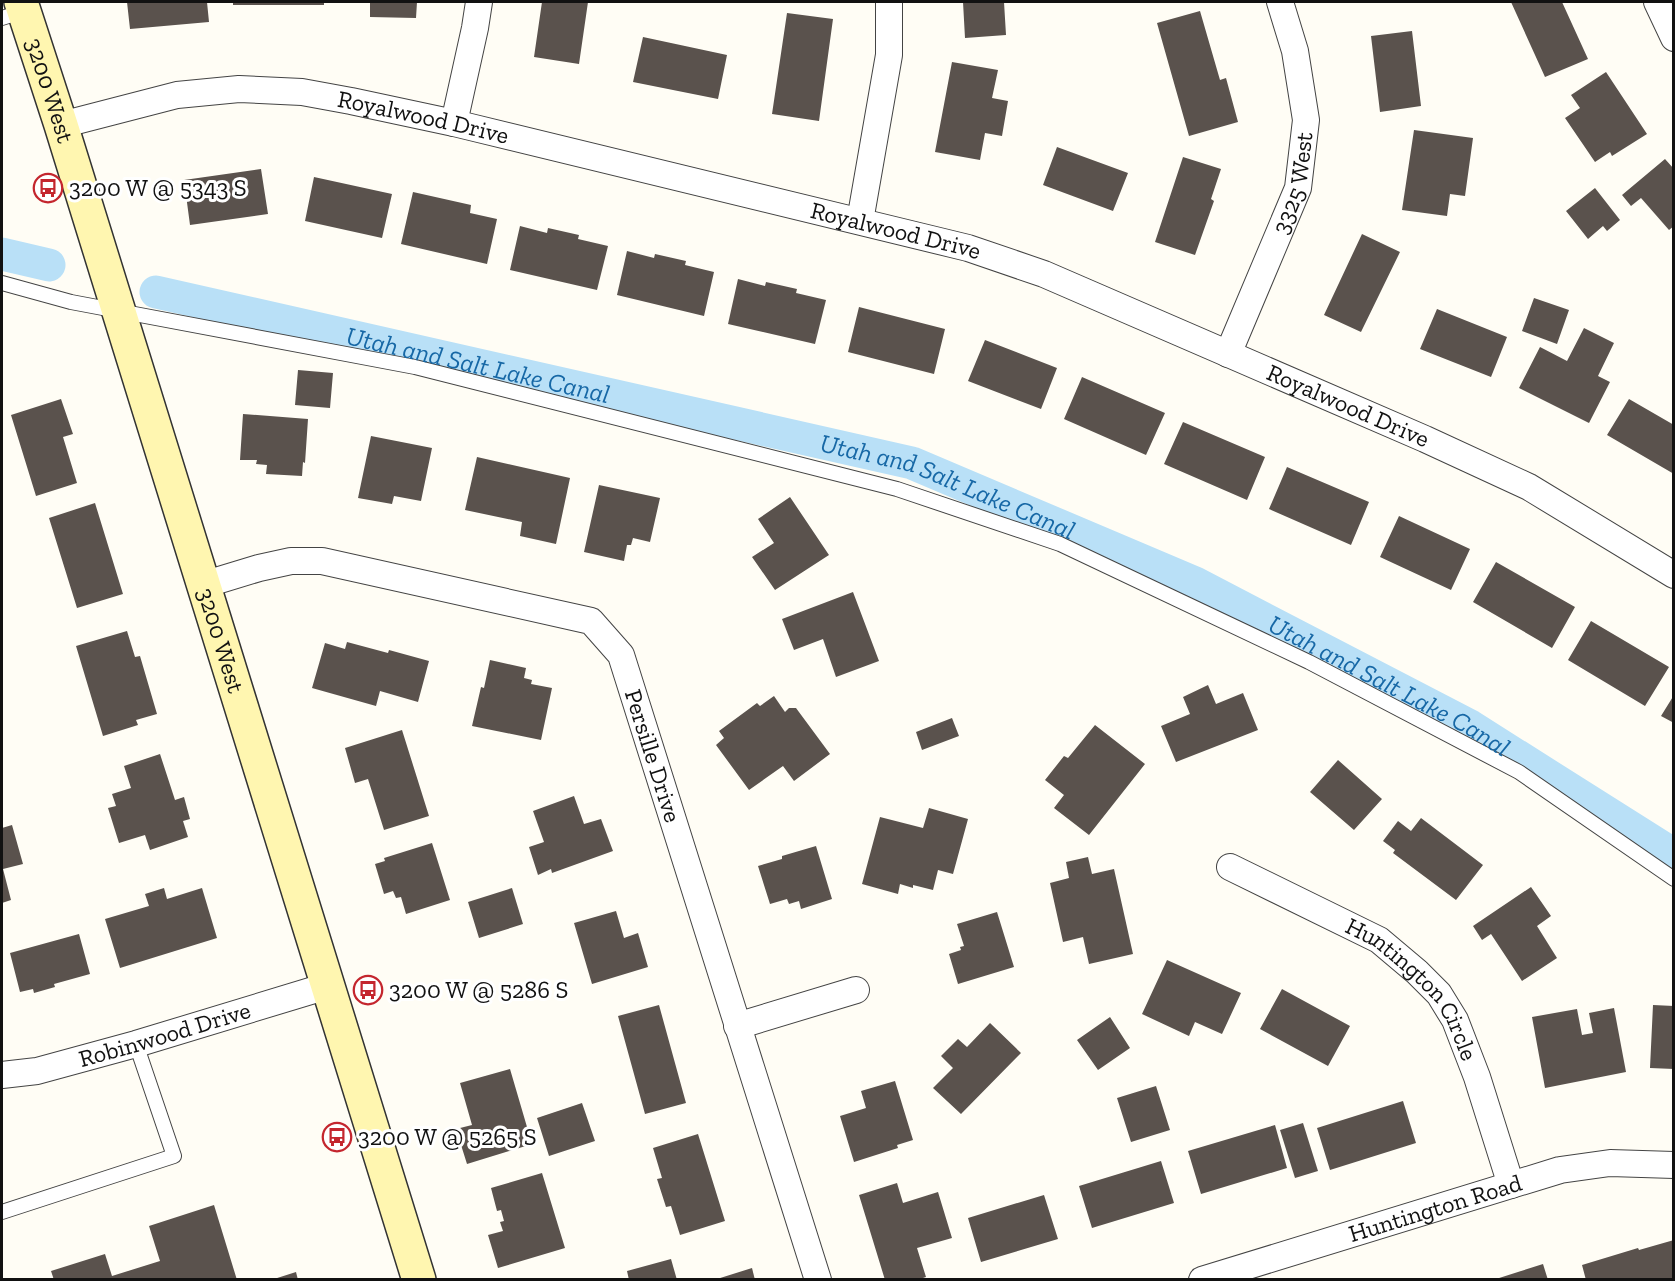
<svg xmlns="http://www.w3.org/2000/svg" width="1675" height="1281" font-family="'Zilla Slab',serif">
<style>
.lines{fill:none;stroke-linecap:round;stroke-linejoin:round}
.canal{stroke:#b9e0f7;stroke-width:33}
.building{fill:#5a524d}
.lane-casing{stroke:#444;stroke-width:16}
.street-casing{stroke:#444;stroke-width:28}
.secondary-casing{stroke:#333;stroke-width:36}
.lane{stroke:#fff;stroke-width:14}
.street{stroke:#fff;stroke-width:26}
.secondary{stroke:#fff6b0;stroke-width:33}
.labels{text-anchor:middle;stroke-width:6;stroke-linejoin:round;paint-order:stroke}
.street-label{font-size:24px;fill:#111;stroke:#fff}
.poi-label{font-size:24px;fill:#111;stroke:#fff;text-anchor:start}
.water-label{font-size:26px;font-style:italic;fill:#1768a6;stroke:#fff}
</style>
<rect width="100%" height="100%" fill="#fffdf5"/>
<g class="lines">
<g class="canal">
<path d="M 2,254 L 49,265"/>
<path id="s1" d="M 156,292 L 912,463 L 1195,583 L 1470,726 L 1674,855"/>
</g>
</g>
<path class="building" d="M 127,2 L 207,2 L 209,22 L 130,29 Z
M 233,2 L 324,2 L 324,5 L 233,5 Z
M 370,2 L 417,2 L 416,18 L 370,17 Z
M 542,2 L 588,2 L 579,64 L 534,57 Z
M 963,2 L 1004,2 L 1006,35 L 965,38 Z
M 1511,2 L 1562,2 L 1588,59 L 1545,77 Z
M 1200,11 L 1220,80 L 1226,78 L 1238,122 L 1189,136 L 1157,23 Z
M 787,13 L 833,19 L 819,121 L 772,114 Z
M 1412,31 L 1421,106 L 1380,112 L 1371,36 Z
M 643,37 L 727,55 L 718,99 L 633,82 Z
M 952,62 L 998,70 L 992,98 L 1008,101 L 1002,136 L 985,133 L 980,160 L 935,152 Z
M 1606,72 L 1647,134 L 1612,156 L 1610,152 L 1595,162 L 1565,118 L 1580,108 L 1571,95 Z
M 1414,130 L 1473,138 L 1465,196 L 1450,194 L 1447,216 L 1402,210 Z
M 1057,147 L 1128,173 L 1113,211 L 1043,185 Z
M 1183,157 L 1221,169 L 1211,199 L 1214,201 L 1195,255 L 1155,242 Z
M 1665,159 L 1674,169 L 1674,226 L 1669,230 L 1641,198 L 1631,206 L 1622,195 Z
M 261,169 L 268,214 L 190,225 L 184,180 Z
M 314,177 L 392,194 L 382,238 L 305,221 Z
M 1595,188 L 1620,220 L 1607,231 L 1603,226 L 1588,239 L 1566,211 Z
M 413,192 L 471,205 L 470,213 L 497,219 L 487,264 L 401,244 Z
M 520,226 L 547,233 L 548,228 L 579,235 L 578,239 L 608,246 L 597,290 L 510,270 Z
M 1362,234 L 1400,252 L 1361,332 L 1324,315 Z
M 627,251 L 654,258 L 655,254 L 686,261 L 685,265 L 714,272 L 704,316 L 617,295 Z
M 738,279 L 765,286 L 766,282 L 797,289 L 796,293 L 826,300 L 815,344 L 728,324 Z
M 1534,298 L 1569,310 L 1557,344 L 1522,331 Z
M 859,307 L 945,329 L 934,374 L 848,352 Z
M 1437,309 L 1507,337 L 1491,377 L 1420,349 Z
M 1584,328 L 1614,343 L 1598,376 L 1610,382 L 1589,423 L 1519,388 L 1540,347 L 1567,361 Z
M 985,340 L 1057,368 L 1041,409 L 968,381 Z
M 298,370 L 333,373 L 330,408 L 295,405 Z
M 1082,377 L 1165,413 L 1146,455 L 1064,419 Z
M 61,399 L 73,434 L 63,437 L 77,483 L 36,496 L 11,415 Z
M 1629,399 L 1674,425 L 1674,474 L 1607,435 Z
M 243,414 L 308,419 L 305,463 L 303,462 L 302,476 L 266,474 L 267,465 L 256,464 L 257,460 L 240,460 Z
M 1183,422 L 1265,457 L 1247,500 L 1164,464 Z
M 371,436 L 432,448 L 421,501 L 394,496 L 392,504 L 358,498 Z
M 477,457 L 570,478 L 556,544 L 520,536 L 522,522 L 465,510 Z
M 1287,467 L 1369,502 L 1351,545 L 1269,509 Z
M 599,485 L 660,498 L 650,542 L 633,538 L 631,545 L 627,545 L 624,561 L 584,552 Z
M 790,497 L 829,555 L 775,590 L 752,557 L 774,543 L 758,519 Z
M 95,503 L 123,594 L 77,608 L 49,518 Z
M 1399,516 L 1470,549 L 1451,590 L 1380,557 Z
M 1496,562 L 1575,607 L 1552,648 L 1473,602 Z
M 853,592 L 879,661 L 836,677 L 823,639 L 794,650 L 782,619 Z
M 1591,621 L 1669,667 L 1645,706 L 1568,660 Z
M 127,631 L 135,657 L 140,656 L 157,714 L 136,720 L 138,725 L 103,736 L 76,646 Z
M 347,642 L 388,653 L 389,650 L 429,661 L 418,702 L 380,691 L 376,706 L 312,688 L 325,643 L 345,649 Z
M 490,660 L 526,668 L 524,678 L 532,680 L 531,684 L 552,688 L 541,740 L 472,726 L 481,687 L 484,688 Z
M 1208,685 L 1216,704 L 1243,693 L 1258,730 L 1176,762 L 1161,726 L 1190,714 L 1183,697 Z
M 1674,695 L 1674,723 L 1661,716 Z
M 774,696 L 785,712 L 789,708 L 796,708 L 830,754 L 794,781 L 783,766 L 749,790 L 716,745 L 724,738 L 719,731 L 757,703 L 760,706 Z
M 952,718 L 959,736 L 922,750 L 916,732 Z
M 1095,725 L 1145,764 L 1089,835 L 1054,808 L 1064,795 L 1045,780 L 1064,756 L 1068,758 Z
M 402,730 L 429,816 L 384,830 L 368,779 L 355,783 L 345,748 Z
M 160,754 L 175,800 L 184,797 L 190,819 L 183,821 L 188,837 L 150,850 L 145,835 L 119,843 L 108,808 L 116,806 L 112,794 L 131,788 L 124,766 Z
M 1338,760 L 1382,799 L 1354,830 L 1310,792 Z
M 574,796 L 584,824 L 601,819 L 613,851 L 552,873 L 551,869 L 538,875 L 529,847 L 544,842 L 533,811 Z
M 929,808 L 968,819 L 953,874 L 938,870 L 933,890 L 913,885 L 913,888 L 900,884 L 898,894 L 862,884 L 880,817 L 923,828 Z
M 1421,818 L 1483,865 L 1456,900 L 1393,853 L 1395,850 L 1383,841 L 1398,821 L 1411,831 Z
M 12,825 L 23,864 L 3,869 L 11,900 L 2,903 L 2,828 Z
M 432,843 L 450,900 L 406,914 L 401,897 L 396,898 L 393,891 L 384,894 L 375,864 L 385,861 L 384,858 Z
M 816,846 L 832,899 L 801,909 L 799,901 L 789,904 L 787,899 L 770,904 L 758,866 L 782,859 L 782,856 Z
M 1088,857 L 1092,874 L 1114,869 L 1133,954 L 1089,964 L 1083,937 L 1063,942 L 1050,883 L 1069,878 L 1066,862 Z
M 1531,887 L 1551,916 L 1537,926 L 1557,958 L 1522,981 L 1491,934 L 1482,940 L 1473,926 Z
M 164,888 L 167,899 L 202,888 L 217,938 L 120,968 L 105,919 L 149,906 L 145,894 Z
M 512,888 L 523,924 L 479,938 L 468,902 Z
M 616,911 L 624,938 L 638,933 L 648,967 L 592,984 L 574,923 Z
M 997,912 L 1014,967 L 958,984 L 949,954 L 961,950 L 960,947 L 964,946 L 957,924 Z
M 79,934 L 90,974 L 54,984 L 55,987 L 34,993 L 33,989 L 20,992 L 10,953 Z
M 1167,960 L 1241,993 L 1222,1034 L 1195,1022 L 1189,1036 L 1142,1014 Z
M 1282,989 L 1350,1026 L 1328,1066 L 1260,1029 Z
M 659,1005 L 686,1103 L 645,1114 L 618,1016 Z
M 1653,1005 L 1674,1006 L 1674,1069 L 1650,1068 Z
M 1614,1008 L 1626,1072 L 1545,1088 L 1532,1017 L 1577,1009 L 1582,1035 L 1593,1033 L 1589,1013 Z
M 1110,1017 L 1130,1048 L 1098,1070 L 1077,1040 Z
M 990,1023 L 1021,1053 L 961,1114 L 933,1088 L 953,1068 L 941,1056 L 958,1039 L 967,1047 Z
M 510,1069 L 532,1144 L 467,1164 L 456,1129 L 472,1125 L 460,1083 Z
M 895,1081 L 913,1140 L 897,1145 L 898,1148 L 854,1162 L 840,1116 L 866,1108 L 861,1091 Z
M 1156,1086 L 1170,1130 L 1131,1142 L 1117,1098 Z
M 1403,1101 L 1416,1143 L 1330,1170 L 1317,1128 Z
M 582,1103 L 595,1141 L 549,1156 L 537,1118 Z
M 1303,1123 L 1318,1171 L 1295,1178 L 1280,1130 Z
M 1275,1125 L 1287,1168 L 1201,1194 L 1188,1151 Z
M 698,1134 L 725,1221 L 680,1235 L 671,1206 L 666,1207 L 657,1179 L 662,1178 L 653,1148 Z
M 1161,1161 L 1174,1203 L 1092,1228 L 1079,1186 Z
M 542,1173 L 565,1248 L 498,1268 L 488,1235 L 503,1231 L 500,1222 L 504,1221 L 501,1210 L 497,1211 L 491,1188 Z
M 897,1183 L 903,1203 L 938,1192 L 952,1238 L 917,1248 L 926,1277 L 917,1280 L 885,1280 L 859,1195 Z
M 1044,1195 L 1058,1239 L 981,1262 L 968,1218 Z
M 214,1205 L 237,1280 L 54,1280 L 51,1271 L 105,1254 L 112,1276 L 160,1261 L 149,1226 Z
M 1674,1240 L 1674,1280 L 1586,1280 L 1582,1265 L 1638,1248 L 1639,1250 Z
M 671,1259 L 677,1280 L 629,1280 L 627,1271 Z
M 1543,1264 L 1548,1280 L 1496,1280 L 1496,1279 Z
M 752,1268 L 755,1280 L 717,1280 L 717,1279 Z
M 296,1272 L 298,1280 L 274,1280 L 274,1279 Z"/>
<g class="lines">
<g class="lane-casing">
<path id="lane" d="M 2,18 L 24,11
M 2,283 L 71,302 L 415,367 L 897,489 L 1060,544 L 1309,662 L 1519,772 L 1674,879
M 2,1212 L 174,1156 L 136,1044"/>
</g>
<g class="street-casing">
<g id="street">
<path d="M 1657,2 L 1674,38"/>
<path d="M 454,123 L 475,28 L 479,2"/>
<path id="s2" d="M 61,125 L 177,95 L 239,89 L 302,92 L 351,101 L 454,123 L 968,248 L 1044,274 L 1425,439 L 1529,487 L 1674,575"/>
<path d="M 860,221 L 889,55 L 889,2"/>
<path id="s3" d="M 1228,354 L 1298,188 L 1306,120 L 1295,51 L 1280,2"/>
<path id="s4" d="M 203,585 L 259,568 L 291,561 L 322,561 L 591,621 L 621,655 L 818,1280"/>
<path id="s5" d="M 1230,867 L 1379,940 L 1417,972 L 1439,994 L 1455,1020 L 1477,1077 L 1511,1185"/>
<path d="M 737,1026 L 856,990"/>
<path id="s6" d="M 2,1075 L 37,1071 L 136,1044 L 327,986"/>
<path id="s7" d="M 1202,1280 L 1560,1170 L 1610,1163 L 1674,1165"/>
</g>
</g>
<g class="secondary-casing">
<g id="secondary">
<path id="s8" d="M 21,2 L 61,125 L 419,1280"/>
</g>
</g>
<use href="#lane" class="lane"/>
<use href="#street" class="street"/>
<use href="#secondary" class="secondary"/>
</g>
<defs>
<g id="bus-ring" transform="scale(1.5)"><circle r="9.5" fill="#fff" stroke="#c4262e" stroke-width="1.5"/><path d="M-5-6H5V4H4V6H2V4H-2V6H-4V4H-5ZM-3.5-4V0h7V-4ZM-3.5 1.2v1.5H-2V1.2ZM2 1.2v1.5H3.5V1.2Z" fill="#c4262e"/></g>
</defs>
<g fill-rule="evenodd">
<use href="#bus-ring" x="48" y="188"/>
<use href="#bus-ring" x="368" y="990"/>
<use href="#bus-ring" x="337" y="1137"/>
</g>
<g class="labels">
<g class="street-label">
<text dy="8" stroke="none"><textPath href="#s8" startOffset="93">3200 West</textPath></text>
<text dy="8" stroke="none"><textPath href="#s2" startOffset="369">Royalwood Drive</textPath></text>
<text dy="8" stroke="none"><textPath href="#s3" startOffset="184">3325 West</textPath></text>
<text dy="8" stroke="none"><textPath href="#s2" startOffset="855">Royalwood Drive</textPath></text>
<text dy="8" stroke="none"><textPath href="#s2" startOffset="1341">Royalwood Drive</textPath></text>
<text dy="8" stroke="none"><textPath href="#s8" startOffset="669">3200 West</textPath></text>
<text dy="8" stroke="none"><textPath href="#s4" startOffset="549">Persille Drive</textPath></text>
<text dy="8" stroke="none"><textPath href="#s5" startOffset="225">Huntington Circle</textPath></text>
<text dy="8" stroke="none"><textPath href="#s6" startOffset="168">Robinwood Drive</textPath></text>
<text dy="8" stroke="none"><textPath href="#s7" startOffset="244">Huntington Road</textPath></text>
</g>
<g class="poi-label">
<text x="69" y="196">3200 W @ 5343 S</text>
<text x="389" y="998">3200 W @ 5286 S</text>
<text x="358" y="1145">3200 W @ 5265 S</text>
</g>
<g class="water-label">
<text dy="9" stroke="none"><textPath href="#s1" startOffset="330">Utah and Salt Lake Canal</textPath></text>
<text dy="9" stroke="none"><textPath href="#s1" startOffset="816">Utah and Salt Lake Canal</textPath></text>
<text dy="9" stroke="none"><textPath href="#s1" startOffset="1302">Utah and Salt Lake Canal</textPath></text>
</g>
</g>
<rect width="1675" height="1281" fill="none" stroke="#111111" stroke-width="6"/>
</svg>
